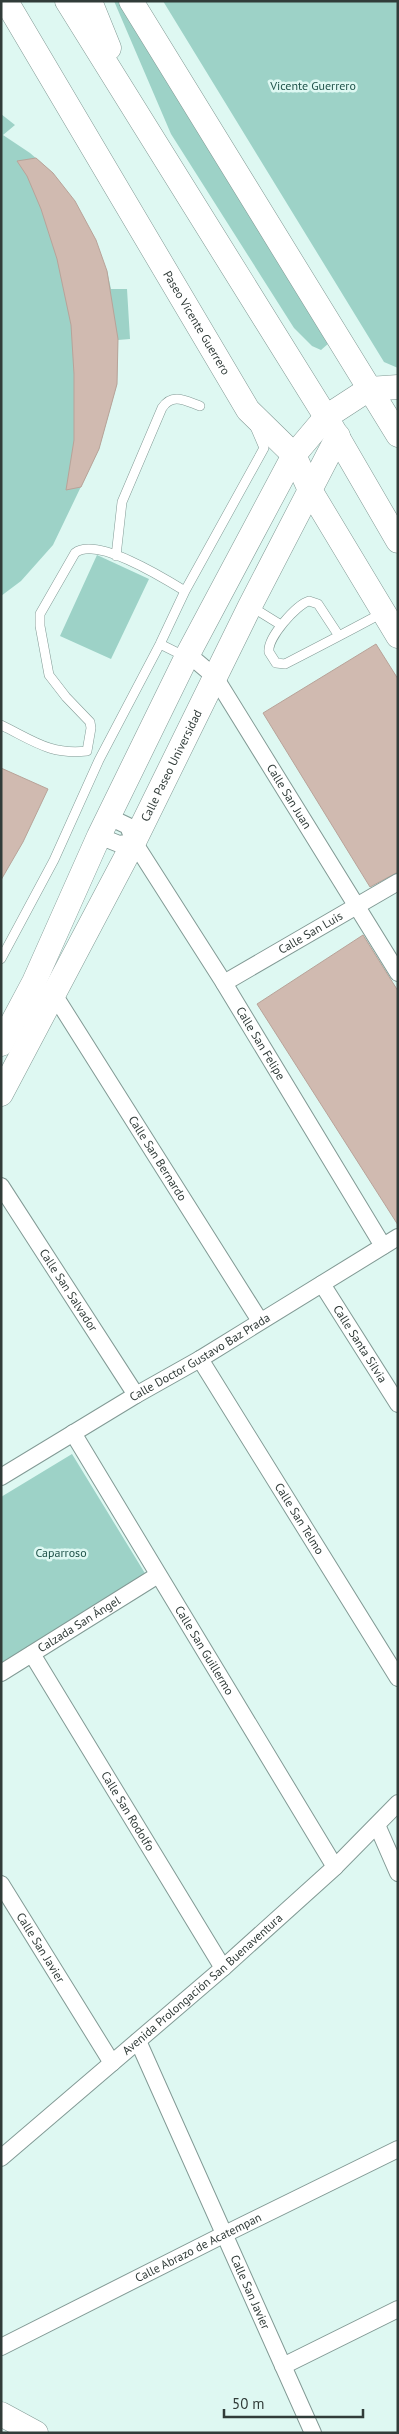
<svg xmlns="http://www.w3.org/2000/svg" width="399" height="2434" font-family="'PT Sans',sans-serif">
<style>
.green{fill:#9dd2c7}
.building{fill:#d0bab0;stroke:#b8a399}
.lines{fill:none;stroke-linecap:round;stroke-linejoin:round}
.lane-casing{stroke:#829a95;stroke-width:10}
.street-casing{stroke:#829a95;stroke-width:18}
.secondary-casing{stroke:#829a95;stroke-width:25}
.lane{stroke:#fff;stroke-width:9}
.street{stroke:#fff;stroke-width:16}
.secondary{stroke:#fff;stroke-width:24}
.labels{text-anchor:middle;stroke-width:5;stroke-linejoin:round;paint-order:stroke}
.park-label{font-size:12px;fill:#21544b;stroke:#def8f2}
.street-label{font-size:12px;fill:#313c39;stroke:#def8f2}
</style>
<rect width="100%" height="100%" fill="#def8f2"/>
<path class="green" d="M 114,1 L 122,1 L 329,343 L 321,350 L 312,346 L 294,328 L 171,134 Z
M 163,1 L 398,1 L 398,368 L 384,362 Z
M 1,114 L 15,125 L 3,135 L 30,153 L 53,173 L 107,271 L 111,289 L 127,289 L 130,339 L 118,340 L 117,384 L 99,449 L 53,545 L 21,581 L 1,596 Z
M 97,555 L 149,579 L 111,659 L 60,636 Z
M 72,1454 L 146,1575 L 1,1663 L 1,1497 Z"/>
<path class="building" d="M 36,158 L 53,173 L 75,201 L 96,240 L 107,271 L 118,339 L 117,384 L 99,449 L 81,487 L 66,490 L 74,440 L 74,374 L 71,325 L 57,259 L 41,209 L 27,176 L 17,161 Z
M 376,644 L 398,679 L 398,872 L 370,887 L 263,713 Z
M 1,768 L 48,789 L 23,842 L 1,880 Z
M 363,935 L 398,991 L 398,1225 L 257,1004 Z"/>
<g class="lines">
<g class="lane-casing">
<path id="lane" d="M 116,556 L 122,502 L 162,408 C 172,392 186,401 200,406
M 252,607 L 281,625
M 339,636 L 318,604 L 309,601 C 296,605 267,638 269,652 L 276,663 L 285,664 C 318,647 351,630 384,612
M 160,644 L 178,653 L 185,654
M 1,725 C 34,741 50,755 87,751 L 91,728 L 90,722 L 66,697 L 49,675 L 40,626 L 40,614 L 75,553 C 96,536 164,578 185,591
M 1,959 L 54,860 L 99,760 L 160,644 L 185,591 L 264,448 L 255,427"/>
</g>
<g class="street-casing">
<g id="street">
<path id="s1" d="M 188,654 L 215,677 L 398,973"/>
<path id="s2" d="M 109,817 L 128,826 L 134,842 L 224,983 L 383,1246"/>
<path d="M 99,836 L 119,844 L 134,842"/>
<path id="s3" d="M 224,983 L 398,882"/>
<path id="s4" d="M 55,996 L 260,1321"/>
<path id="s5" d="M 1,1186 L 136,1395"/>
<path id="s6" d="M 322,1284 L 398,1404"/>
<path id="s7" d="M 200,1359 L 398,1678"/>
<path id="s8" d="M 73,1433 L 335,1867"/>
<path id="s9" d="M 1,1477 L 136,1395 L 200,1359 L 398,1237"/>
<path id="s10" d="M 32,1654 L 223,1968"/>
<path id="s11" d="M 1,1673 L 158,1575"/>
<path d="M 377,1825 L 398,1873"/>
<path id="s12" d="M 1,1884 L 112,2063"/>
<path id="s13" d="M 138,2041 L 313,2433"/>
<path id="s14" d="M 1,2158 L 223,1968 L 335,1867 L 398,1803"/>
<path id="s15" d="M 1,2347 L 223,2235 L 398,2149"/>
<path d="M 283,2366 L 398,2309"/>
</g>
</g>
<g class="secondary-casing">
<g id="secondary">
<path id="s16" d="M 6,1 L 248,410 L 294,455 L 310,490 L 398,636"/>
<path d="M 67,1 L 326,417 L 398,541"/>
<path d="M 90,1 L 109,48"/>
<path d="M 131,1 L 398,435"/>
<path d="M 1,1044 L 34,982 L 99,836 L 188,654 L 294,455 L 326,417 L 369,389 L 398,387"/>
<path id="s17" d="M 1,1094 L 134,842 L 250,606 L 338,436"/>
<path d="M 1,2414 L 36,2433"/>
</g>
</g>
<use href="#lane" class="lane"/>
<use href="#street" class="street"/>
<use href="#secondary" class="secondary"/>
</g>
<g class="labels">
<g class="park-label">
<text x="313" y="90">Vicente Guerrero</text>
<text x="61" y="1557">Caparroso</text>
</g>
<g class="street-label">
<text dy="4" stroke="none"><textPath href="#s16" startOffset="374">Paseo Vicente Guerrero</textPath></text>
<text dy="4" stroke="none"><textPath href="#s17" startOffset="370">Calle Paseo Universidad</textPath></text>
<text dy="4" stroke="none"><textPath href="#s1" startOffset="176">Calle San Juan</textPath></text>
<text dy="4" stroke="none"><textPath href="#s3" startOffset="100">Calle San Luis</textPath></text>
<text dy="4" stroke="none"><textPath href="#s2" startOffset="276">Calle San Felipe</textPath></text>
<text dy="4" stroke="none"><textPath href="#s4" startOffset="192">Calle San Bernardo</textPath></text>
<text dy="4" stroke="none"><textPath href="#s5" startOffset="124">Calle San Salvador</textPath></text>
<text dy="4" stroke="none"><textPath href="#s6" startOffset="71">Calle Santa Silvia</textPath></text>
<text dy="4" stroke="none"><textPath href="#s9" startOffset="232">Calle Doctor Gustavo Baz Prada</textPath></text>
<text dy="4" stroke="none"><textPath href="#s7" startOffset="188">Calle San Telmo</textPath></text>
<text dy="4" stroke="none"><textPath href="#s11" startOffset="92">Calzada San Ángel</textPath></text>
<text dy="4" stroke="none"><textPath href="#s8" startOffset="254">Calle San Guillermo</textPath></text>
<text dy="4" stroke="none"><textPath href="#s10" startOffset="184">Calle San Rodolfo</textPath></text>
<text dy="4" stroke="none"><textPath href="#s12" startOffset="75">Calle San Javier</textPath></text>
<text dy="4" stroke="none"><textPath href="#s14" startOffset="266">Avenida Prolongación San Buenaventura</textPath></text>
<text dy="4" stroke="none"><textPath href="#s15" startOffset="221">Calle Abrazo de Acatempan</textPath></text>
<text dy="4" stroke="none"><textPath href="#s13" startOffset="275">Calle San Javier</textPath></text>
</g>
</g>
<rect width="399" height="2434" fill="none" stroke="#313c39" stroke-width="5"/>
<path d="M224 2409v8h139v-8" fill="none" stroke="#313c39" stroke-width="2.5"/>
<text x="232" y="2409" font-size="15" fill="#313c39" stroke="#def8f2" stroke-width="4" paint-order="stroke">50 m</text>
</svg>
